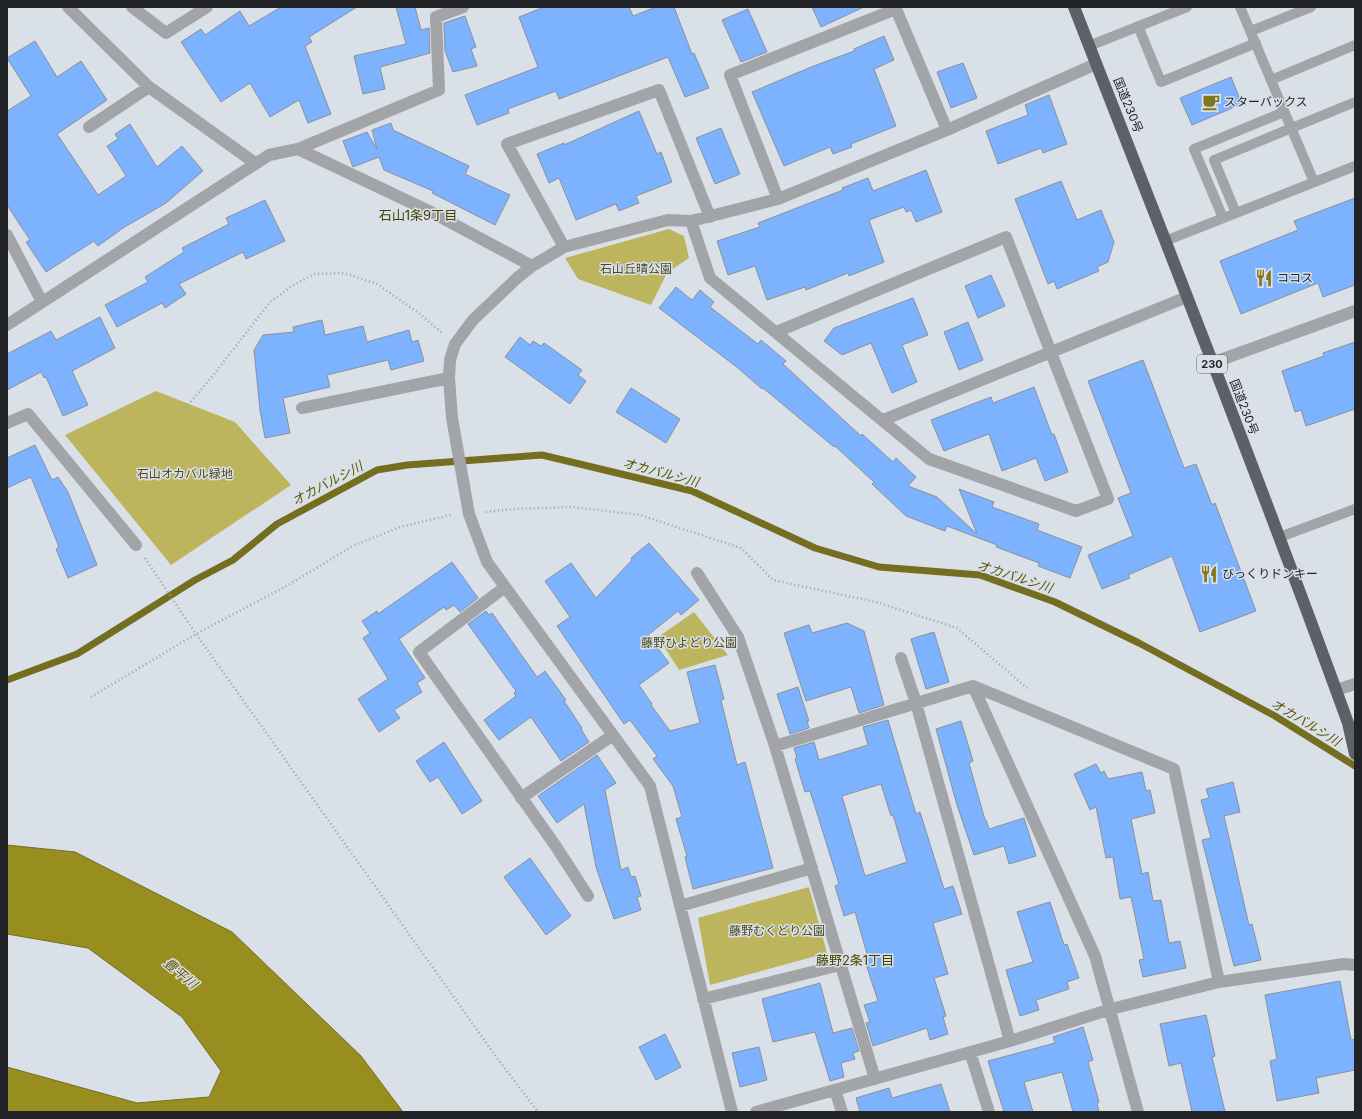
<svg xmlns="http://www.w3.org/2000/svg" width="1362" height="1119" font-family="Inter,'Noto Sans JP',sans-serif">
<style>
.green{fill:#bcb55d}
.water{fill:#978e1f;stroke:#746e21}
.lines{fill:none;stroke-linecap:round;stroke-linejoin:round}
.stream{stroke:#746e21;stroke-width:7}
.building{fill:#7cb2fe;stroke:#8c9199;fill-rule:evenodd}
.path{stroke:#9ba0a6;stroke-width:2.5;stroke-dasharray:1 3;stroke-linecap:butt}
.lane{stroke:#a2a4a8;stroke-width:10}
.street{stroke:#a2a4a8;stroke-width:12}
.highway{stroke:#5c6168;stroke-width:12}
.labels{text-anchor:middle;stroke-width:3;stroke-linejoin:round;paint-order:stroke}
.shield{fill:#dae0e8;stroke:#595c61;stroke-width:1}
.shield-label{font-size:11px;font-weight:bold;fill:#222427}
.poi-label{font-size:12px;fill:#222427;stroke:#dae0e8;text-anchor:start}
.street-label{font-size:12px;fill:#222427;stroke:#dae0e8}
.park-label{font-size:12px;fill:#4c491e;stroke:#dae0e8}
.neighbourhood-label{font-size:13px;fill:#474200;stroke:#dae0e8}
.water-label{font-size:13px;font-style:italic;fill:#595300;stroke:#dae0e8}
</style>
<rect width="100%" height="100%" fill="#dae0e8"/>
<path class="green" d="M 669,229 L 684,236 L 689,258 L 667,273 L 651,305 L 578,279 L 565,258 Z
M 156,391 L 235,422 L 291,485 L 171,565 L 65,435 Z
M 694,612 L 728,655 L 679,670 L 658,637 Z
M 809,887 L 827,953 L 710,985 L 698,918 Z"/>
<path class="water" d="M 7,845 L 75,852 L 232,932 L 361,1056 L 403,1112 L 7,1112 L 7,1067 L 137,1103 L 209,1097 L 221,1071 L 182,1017 L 88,948 L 7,934 Z"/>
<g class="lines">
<path class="stream" d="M 7,680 L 77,654 L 195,580 L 233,560 L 277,524 L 377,470 L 407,465 L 542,455 L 692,491 L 815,548 L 879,567 L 980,575 L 1055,602 L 1139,643 L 1275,716 L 1355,766"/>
</g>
<path class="building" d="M 281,7 L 357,7 L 309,37 L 312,42 L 305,46 L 331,114 L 308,123 L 299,100 L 270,117 L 250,83 L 221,102 L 181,42 L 201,29 L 205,35 L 240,11 L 249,26 Z
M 396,7 L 415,7 L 421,30 L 429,28 L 430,53 L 380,67 L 385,89 L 363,94 L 354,56 L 406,44 Z
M 544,7 L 629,7 L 633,16 L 656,7 L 674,7 L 692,54 L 694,53 L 709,88 L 685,97 L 668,57 L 559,99 L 556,91 L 508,109 L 509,113 L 477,125 L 465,95 L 538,67 L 519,17 Z
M 812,7 L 864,7 L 821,27 Z
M 748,9 L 767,52 L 741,62 L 722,20 Z
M 465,16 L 476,47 L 471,49 L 477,66 L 453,72 L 445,51 L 444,23 Z
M 884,36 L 894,60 L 874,69 L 896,126 L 851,144 L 852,147 L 833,154 L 830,147 L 784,166 L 752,92 L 811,67 L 854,51 L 854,49 Z
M 35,41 L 57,77 L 81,61 L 107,100 L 57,134 L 98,195 L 126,176 L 107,146 L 118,139 L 115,134 L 130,124 L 157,167 L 182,146 L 203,171 L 166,203 L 123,228 L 98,246 L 94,241 L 46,272 L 26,242 L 30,240 L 7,205 L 7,111 L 31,96 L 7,58 Z
M 963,63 L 977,98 L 951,108 L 937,72 Z
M 1231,77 L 1242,104 L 1192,125 L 1180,98 Z
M 1049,95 L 1067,144 L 1043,153 L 1041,148 L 998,164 L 986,131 L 1028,115 L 1025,105 Z
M 639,111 L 657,154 L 661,152 L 672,182 L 636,196 L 639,203 L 619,211 L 616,204 L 576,220 L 559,178 L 549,183 L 537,154 L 564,143 L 564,145 Z
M 391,123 L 393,130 L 469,166 L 465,174 L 510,195 L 495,225 L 432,193 L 433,191 L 384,170 L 379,157 L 353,167 L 343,141 L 367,132 L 377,149 L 372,130 Z
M 721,128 L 740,174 L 715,184 L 696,138 Z
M 926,170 L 942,212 L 916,222 L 911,210 L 906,212 L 904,207 L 869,220 L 884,262 L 849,276 L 848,273 L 806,290 L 805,287 L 767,300 L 755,266 L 728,275 L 717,241 L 760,227 L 758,223 L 843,190 L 842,188 L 868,178 L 873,191 Z
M 1061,181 L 1077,220 L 1101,210 L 1114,242 L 1108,262 L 1097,267 L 1099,271 L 1057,289 L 1054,281 L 1048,284 L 1015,199 Z
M 1355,198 L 1355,285 L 1323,297 L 1318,283 L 1241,314 L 1220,261 L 1298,230 L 1294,221 Z
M 265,200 L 285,241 L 246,259 L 243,252 L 179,284 L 186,294 L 165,308 L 162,303 L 117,327 L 105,305 L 148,282 L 145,277 L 184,252 L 182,248 L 229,224 L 226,218 Z
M 991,275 L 1005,306 L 978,318 L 965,286 Z
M 676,287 L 692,300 L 700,290 L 714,302 L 710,307 L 758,344 L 761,340 L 786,361 L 783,364 L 861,436 L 862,434 L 893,462 L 896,458 L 916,477 L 908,486 L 937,497 L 977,534 L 959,489 L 994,502 L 992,507 L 1039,524 L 1037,530 L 1082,547 L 1070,578 L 1038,566 L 1039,563 L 996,547 L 997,545 L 947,526 L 945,531 L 906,516 L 872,484 L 874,482 L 835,446 L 834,447 L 763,388 L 762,389 L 738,368 L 659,308 Z
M 913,298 L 928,335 L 902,345 L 917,382 L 892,393 L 871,343 L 842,355 L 824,341 L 834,328 Z
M 100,317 L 115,348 L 72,371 L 88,405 L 63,416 L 46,377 L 44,378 L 41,372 L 7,390 L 7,354 L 51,331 L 56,340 Z
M 322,320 L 325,335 L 363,326 L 367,342 L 409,330 L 412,342 L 418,340 L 424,361 L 391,370 L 388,360 L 327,375 L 330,387 L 283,398 L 290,433 L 265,438 L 260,410 L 254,350 L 263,335 L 294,332 L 293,327 Z
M 968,322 L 983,360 L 959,370 L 944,332 Z
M 520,337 L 530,345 L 533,341 L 541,346 L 544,343 L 582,370 L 578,375 L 586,381 L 570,404 L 505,357 Z
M 1355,342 L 1355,409 L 1306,426 L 1301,410 L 1295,412 L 1282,371 L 1324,356 L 1323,353 Z
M 1143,360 L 1184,468 L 1196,464 L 1212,505 L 1215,503 L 1256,611 L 1200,632 L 1172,556 L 1128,575 L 1130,578 L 1102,589 L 1088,555 L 1133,536 L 1118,498 L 1131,493 L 1088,381 Z
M 1034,387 L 1052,435 L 1054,434 L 1068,472 L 1045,481 L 1036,458 L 1002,471 L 989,434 L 944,451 L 931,420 L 991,397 L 993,403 Z
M 631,388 L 680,419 L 666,443 L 616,412 Z
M 35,445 L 52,480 L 58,477 L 68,492 L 97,565 L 68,578 L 56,549 L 59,547 L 31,477 L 7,488 L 7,458 Z
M 649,543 L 699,600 L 681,615 L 678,611 L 648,635 L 669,663 L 639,685 L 652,704 L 651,705 L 670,731 L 700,723 L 687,672 L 715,665 L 724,699 L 721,700 L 737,765 L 745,762 L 773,868 L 693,889 L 685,857 L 687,856 L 676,819 L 682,817 L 673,786 L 653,759 L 657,756 L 630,720 L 624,724 L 557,626 L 570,617 L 545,581 L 571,563 L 596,598 L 632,560 L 631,558 Z
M 452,562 L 478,598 L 460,612 L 454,605 L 446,610 L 444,607 L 399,639 L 425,678 L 417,683 L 422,692 L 394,710 L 400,718 L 379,732 L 358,699 L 388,679 L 363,638 L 370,633 L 362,621 L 377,611 L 378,614 Z
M 486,611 L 489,615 L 492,613 L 537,677 L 545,671 L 566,700 L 564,701 L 582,728 L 581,729 L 589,742 L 561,761 L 531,717 L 499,740 L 484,720 L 516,696 L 514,693 L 516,691 L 468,624 Z
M 847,623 L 864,631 L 884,705 L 859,713 L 851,687 L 806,701 L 784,633 L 809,625 L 812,633 Z
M 934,632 L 949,682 L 926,689 L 911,639 Z
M 798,687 L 809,721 L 807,721 L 809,728 L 790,734 L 777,694 Z
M 888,720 L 916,814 L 920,812 L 944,889 L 953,886 L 962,914 L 933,923 L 948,974 L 934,978 L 946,1016 L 943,1017 L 948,1034 L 930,1040 L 927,1028 L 873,1046 L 866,1023 L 870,1022 L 864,1005 L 878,1001 L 863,955 L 867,954 L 855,912 L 844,916 L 835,886 L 839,884 L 822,829 L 810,791 L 805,792 L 795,759 L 797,758 L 794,748 L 814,742 L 819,760 L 868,745 L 863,727 ZM 881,784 L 891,816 L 893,815 L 907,862 L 865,876 L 842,796 Z
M 961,721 L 973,761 L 969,763 L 985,820 L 986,820 L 989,829 L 1024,818 L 1036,856 L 1009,864 L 1004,846 L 974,855 L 957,805 L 936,729 Z
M 444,742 L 482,801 L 462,814 L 438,777 L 430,782 L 416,761 Z
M 597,755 L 616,783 L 605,790 L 621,870 L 628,867 L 631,877 L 635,876 L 641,896 L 637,897 L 641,910 L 614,919 L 596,867 L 584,804 L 557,823 L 538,796 Z
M 1096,764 L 1101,773 L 1104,771 L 1108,779 L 1142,772 L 1146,791 L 1150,790 L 1155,813 L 1131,819 L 1142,874 L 1148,872 L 1153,901 L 1161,900 L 1169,943 L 1180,941 L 1186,968 L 1143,977 L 1139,960 L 1144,959 L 1131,897 L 1120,899 L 1113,857 L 1106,858 L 1096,807 L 1090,810 L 1074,774 Z
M 1233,782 L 1240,812 L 1224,816 L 1249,925 L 1252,924 L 1261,960 L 1234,966 L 1202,840 L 1211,838 L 1201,800 L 1209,798 L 1206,789 Z
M 530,858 L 571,916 L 546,935 L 504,877 Z
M 1050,902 L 1064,945 L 1067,944 L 1079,978 L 1067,982 L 1069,989 L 1036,1000 L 1039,1010 L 1020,1016 L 1006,970 L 1033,962 L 1017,912 Z
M 1340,981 L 1351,1040 L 1355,1039 L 1355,1070 L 1316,1078 L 1319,1093 L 1277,1101 L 1270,1061 L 1277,1059 L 1265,995 Z
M 820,983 L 833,1033 L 852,1028 L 859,1051 L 853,1053 L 855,1059 L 841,1063 L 844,1077 L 830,1081 L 815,1032 L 773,1042 L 762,999 Z
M 1206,1015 L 1215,1056 L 1212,1057 L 1225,1112 L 1192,1112 L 1181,1063 L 1169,1066 L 1160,1024 Z
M 1083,1027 L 1093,1060 L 1088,1062 L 1099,1102 L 1097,1103 L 1099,1112 L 1073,1112 L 1062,1072 L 1024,1082 L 1033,1112 L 1004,1112 L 988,1061 L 1055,1043 L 1053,1037 Z
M 665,1034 L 681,1067 L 656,1080 L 639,1047 Z
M 759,1047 L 767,1080 L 740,1087 L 732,1053 Z
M 941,1084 L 950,1112 L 860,1112 L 856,1098 L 889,1088 L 892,1098 Z"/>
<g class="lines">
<path class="path" d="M 183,411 L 215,373 L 270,302 L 292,286 L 314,274 L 344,273 L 377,284 L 420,314 L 442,333
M 486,512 L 512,509 L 573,507 L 640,515 L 741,548 L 773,580 L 876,602 L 957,628 L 1027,688
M 145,558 L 196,634 L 497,1058 L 538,1112
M 91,697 L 196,634 L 290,584 L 353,546 L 400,527 L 451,515"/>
<path class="lane" d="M 1240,7 L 1314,182
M 1138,26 L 1161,82 L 1256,43
M 1251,31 L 1311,7
M 1089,46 L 1187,7
M 1271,80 L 1355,45
M 1236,213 L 1214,160 L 1355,102
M 1223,218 L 1194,149 L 1284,112
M 1165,241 L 1355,166
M 1280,537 L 1355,509"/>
<path class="street" d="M 68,7 L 149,87 L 255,163
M 132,7 L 166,33 L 207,7
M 89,127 L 149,87
M 298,149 L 431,212 L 532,266
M 778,199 L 730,75 L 896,9 L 947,130
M 691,221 L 710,278 L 929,459 L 1076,511 L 1108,499 L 1006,237 L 776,332
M 7,235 L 42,302
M 564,247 L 507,144 L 659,90 L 710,217
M 7,325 L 269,155 L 298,149 L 439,90 L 436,17 L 463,7
M 1212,363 L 1355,311
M 302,408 L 449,378
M 883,420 L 1187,297
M 7,423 L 28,414 L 136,545
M 697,573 L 738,637 L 775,746 L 875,1079
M 505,587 L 419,652 L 555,845 L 588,896
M 901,658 L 916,703 L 1010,1041
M 973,686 L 1095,956 L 1138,1112
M 1336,690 L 1355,684
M 775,746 L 973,686 L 1174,769 L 1219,982
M 521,798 L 613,735
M 680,906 L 812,868
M 703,999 L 840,965
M 970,1052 L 989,1112
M 835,1090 L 842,1112
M 732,1112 L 650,786 L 487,562 L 469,514 L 452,418 L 449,378 L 450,360 L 455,344 L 473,320 L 517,278 L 532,266 L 564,247 L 668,220 L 691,221 L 778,199 L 947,130 L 1096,64
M 756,1112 L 1010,1041 L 1111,1009 L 1219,982 L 1344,964 L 1355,965"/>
<path class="highway" d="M 1074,7 C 1167,245 1261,483 1348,723 L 1355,754"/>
</g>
<defs>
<g id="cafe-bare" transform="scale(1.38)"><path d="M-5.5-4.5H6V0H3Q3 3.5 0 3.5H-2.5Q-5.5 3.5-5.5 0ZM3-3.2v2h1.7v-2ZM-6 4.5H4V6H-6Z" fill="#80781d" stroke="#dae0e8" stroke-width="2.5" paint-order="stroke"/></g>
<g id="restaurant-bare" transform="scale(1.38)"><path d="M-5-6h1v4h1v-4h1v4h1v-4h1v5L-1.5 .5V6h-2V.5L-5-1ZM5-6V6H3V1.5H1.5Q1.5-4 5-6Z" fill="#80781d" stroke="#dae0e8" stroke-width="2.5" paint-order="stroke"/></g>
</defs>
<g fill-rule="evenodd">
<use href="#cafe-bare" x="1211" y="102"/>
<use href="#restaurant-bare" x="1264" y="278"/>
<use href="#restaurant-bare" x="1209" y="574"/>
</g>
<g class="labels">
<rect class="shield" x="1197" y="355" width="30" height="18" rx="3"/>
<g class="shield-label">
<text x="1212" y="368">230</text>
</g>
<g class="poi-label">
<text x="1224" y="106">スターバックス</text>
<text x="1277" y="282">ココス</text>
<text x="1222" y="578">びっくりドンキー</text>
</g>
<g class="street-label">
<text transform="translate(1128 105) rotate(68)" y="4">国道230号</text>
<text transform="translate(1244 407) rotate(69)" y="4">国道230号</text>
</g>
<g class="park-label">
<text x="636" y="273">石山丘晴公園</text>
<text x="185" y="478">石山オカバル緑地</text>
<text x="689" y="647">藤野ひよどり公園</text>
<text x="777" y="935">藤野むくどり公園</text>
</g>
<g class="neighbourhood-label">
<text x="418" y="220">石山1条9丁目</text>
<text x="855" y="965">藤野2条1丁目</text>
</g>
<g class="water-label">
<text transform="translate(661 472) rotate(15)" y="5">オカバルシ川</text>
<text transform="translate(327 483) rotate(-28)" y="5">オカバルシ川</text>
<text transform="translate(1015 576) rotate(18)" y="5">オカバルシ川</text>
<text transform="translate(1306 722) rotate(31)" y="5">オカバルシ川</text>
<text transform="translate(181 973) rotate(40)" y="5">豊平川</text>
</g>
</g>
<rect width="1362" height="1119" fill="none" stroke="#222427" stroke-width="16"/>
</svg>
